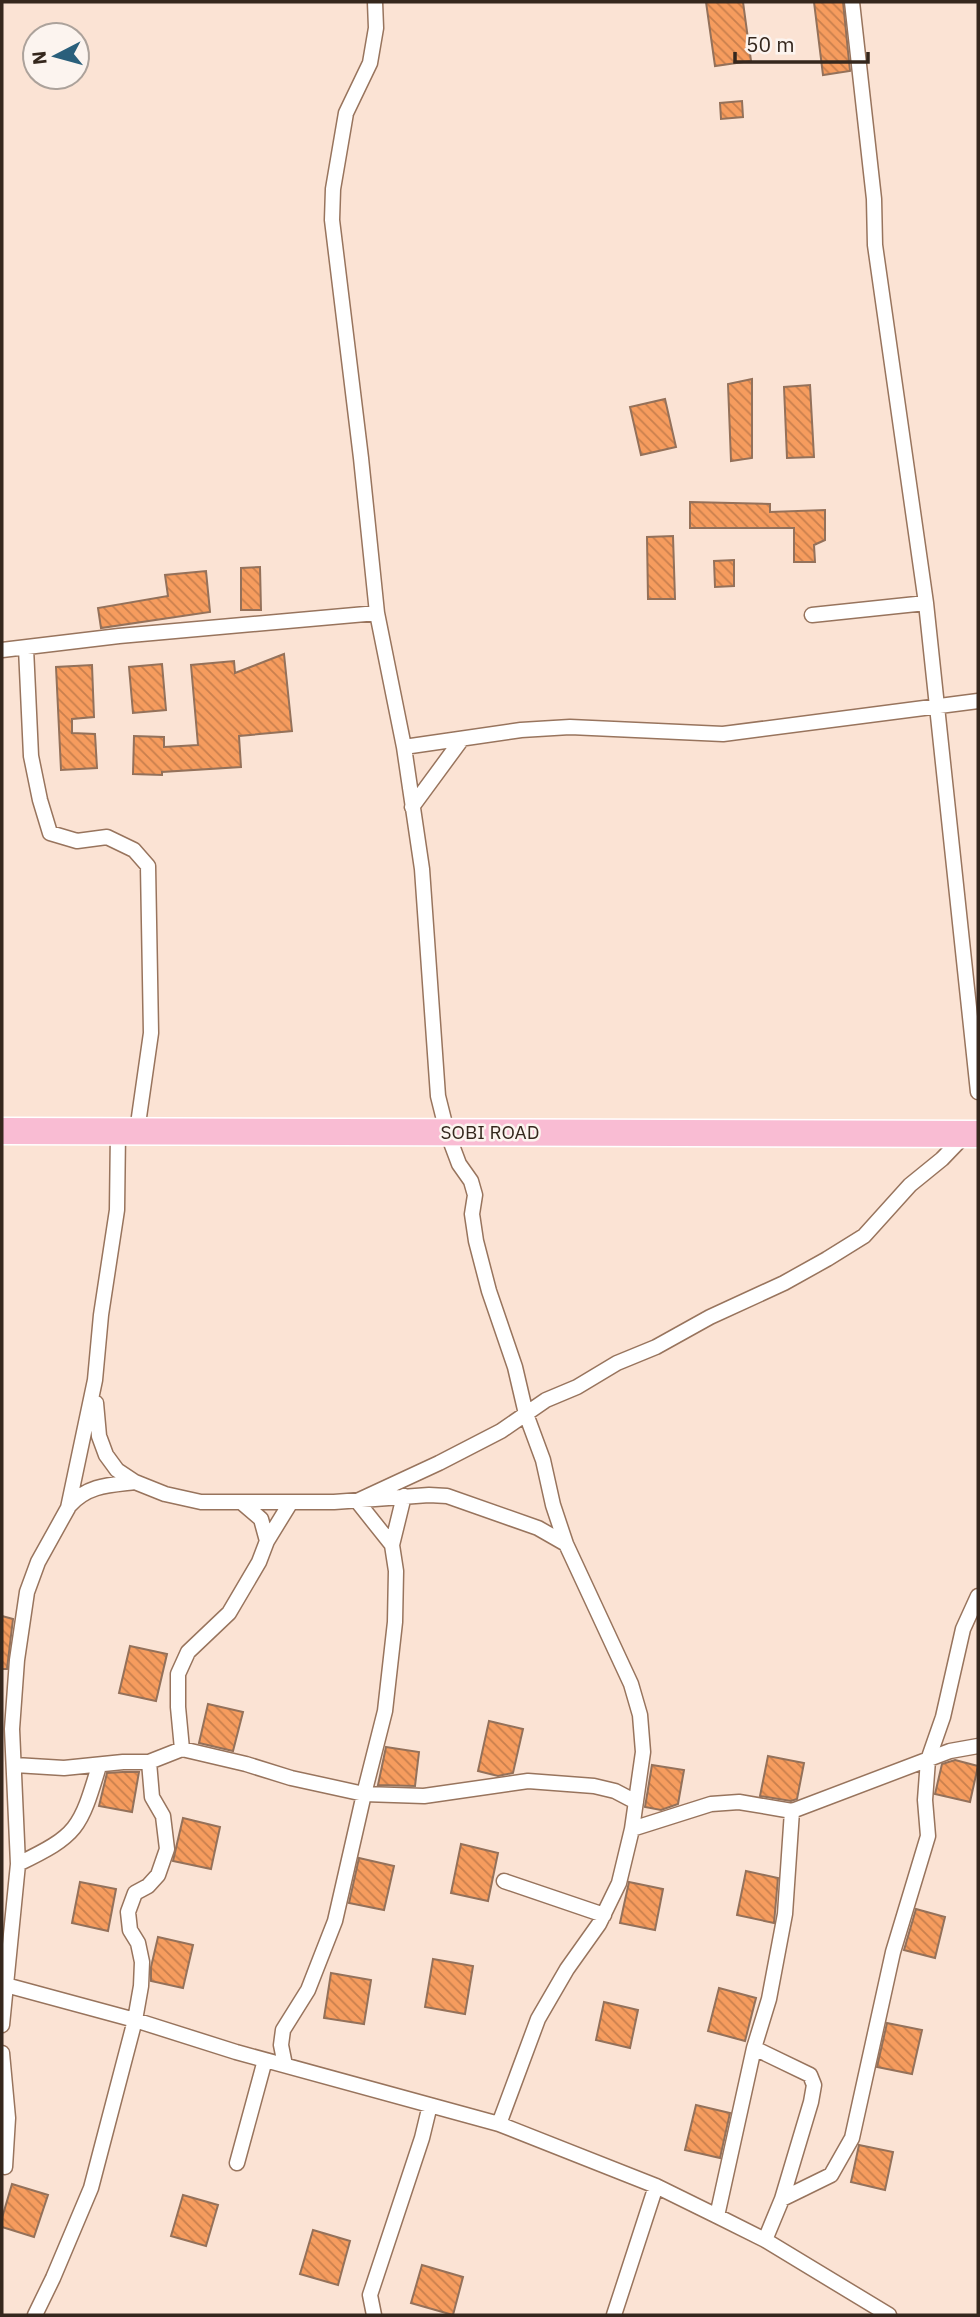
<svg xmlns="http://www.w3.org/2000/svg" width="980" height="2317" font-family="'IBM Plex Sans',sans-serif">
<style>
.building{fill:url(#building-back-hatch);stroke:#94715a;stroke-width:2}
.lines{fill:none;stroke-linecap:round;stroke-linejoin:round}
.street-casing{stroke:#98745d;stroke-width:17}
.highway-casing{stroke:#fff;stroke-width:29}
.street{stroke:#fff;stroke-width:14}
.highway{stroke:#f9bcd3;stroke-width:26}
.labels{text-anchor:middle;stroke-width:5;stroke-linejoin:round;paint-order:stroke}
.street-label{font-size:19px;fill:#35271d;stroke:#fcf4ef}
</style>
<defs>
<pattern id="building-back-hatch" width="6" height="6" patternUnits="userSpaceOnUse" patternTransform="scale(1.75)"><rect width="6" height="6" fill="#f69c5e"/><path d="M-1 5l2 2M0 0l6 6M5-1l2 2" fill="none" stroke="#c87f4d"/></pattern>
</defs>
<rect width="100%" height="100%" fill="#fbe3d4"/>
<path class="building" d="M 706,2 L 743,2 L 751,61 L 715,66 Z
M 814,2 L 843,2 L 850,71 L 823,75 Z
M 742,101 L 743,117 L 721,119 L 720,103 Z
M 752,379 L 752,458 L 731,461 L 728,384 Z
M 810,385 L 814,457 L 787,458 L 784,387 Z
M 665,399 L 676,447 L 641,455 L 630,407 Z
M 690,502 L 770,504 L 770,512 L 825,510 L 825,540 L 814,545 L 815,562 L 794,562 L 794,528 L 690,528 Z
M 673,536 L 675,599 L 648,599 L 647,537 Z
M 734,560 L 734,586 L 715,587 L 714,561 Z
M 260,567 L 261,610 L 241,610 L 241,568 Z
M 206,571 L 210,612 L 101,628 L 98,608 L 168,596 L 165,575 Z
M 284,654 L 292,731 L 239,736 L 241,767 L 162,772 L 162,775 L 133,774 L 134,736 L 164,737 L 164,747 L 198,745 L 191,665 L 234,661 L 235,673 Z
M 162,664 L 166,710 L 133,713 L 129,667 Z
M 92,665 L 94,717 L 72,719 L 72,733 L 95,734 L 97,768 L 61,770 L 56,667 Z
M 2,1616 L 13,1619 L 7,1669 L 2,1669 Z
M 130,1646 L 167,1654 L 156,1701 L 119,1693 Z
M 208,1704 L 243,1712 L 233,1751 L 199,1743 Z
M 489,1721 L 523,1729 L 513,1773 L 498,1776 L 478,1771 Z
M 386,1747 L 419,1752 L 415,1786 L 378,1785 Z
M 768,1756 L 804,1763 L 797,1799 L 791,1801 L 760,1796 Z
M 955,1760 L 978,1766 L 970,1802 L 935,1794 L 942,1764 Z
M 652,1765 L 684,1770 L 678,1804 L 661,1810 L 645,1807 Z
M 123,1772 L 139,1772 L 132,1812 L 99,1806 L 107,1773 Z
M 183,1818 L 220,1827 L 211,1869 L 173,1861 Z
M 461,1844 L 498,1853 L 488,1901 L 451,1893 Z
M 359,1858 L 394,1866 L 384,1910 L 349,1903 Z
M 746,1871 L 778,1878 L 774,1923 L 737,1915 Z
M 80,1882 L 116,1889 L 108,1931 L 72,1923 Z
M 629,1882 L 663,1889 L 655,1930 L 620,1923 Z
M 916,1909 L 945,1917 L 935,1958 L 904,1950 Z
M 158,1937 L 193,1945 L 183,1988 L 151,1981 L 151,1967 Z
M 433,1959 L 473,1966 L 465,2014 L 425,2007 Z
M 331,1973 L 371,1980 L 364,2024 L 324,2018 Z
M 719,1988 L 756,1998 L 745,2041 L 708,2031 Z
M 604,2002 L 638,2010 L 630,2048 L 596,2040 Z
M 887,2023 L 922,2030 L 912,2074 L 877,2067 Z
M 696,2105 L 730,2113 L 720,2158 L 685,2150 Z
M 859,2145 L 893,2152 L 885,2190 L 851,2182 Z
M 12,2184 L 48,2195 L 34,2237 L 2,2227 L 2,2218 Z
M 183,2195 L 218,2205 L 206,2246 L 171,2236 Z
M 313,2230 L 350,2241 L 338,2285 L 300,2274 Z
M 422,2265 L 463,2277 L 453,2315 L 411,2303 Z"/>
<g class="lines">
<g class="street-casing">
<path id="street" d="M 375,2 L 376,28 L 370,63 L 346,113 L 333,189 L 332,220 L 361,458 L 377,613 L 404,747 L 422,869 L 438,1096 L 447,1132 L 459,1164 L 471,1181 L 475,1195 L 472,1214 L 476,1241 L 489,1291 L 515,1367 L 526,1414 L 543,1460 L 553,1505 L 566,1544 L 631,1684 L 640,1715 L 643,1752 L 632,1829 L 619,1883 L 599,1924 L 567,1969 L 538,2019 L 499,2124
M 852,2 L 874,199 L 875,245 L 926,603 L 978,1092
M 812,615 L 926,603
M 26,648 L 31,756 L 40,800 L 50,833 L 77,841 L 107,837 L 134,850 L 148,866 L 151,1033 L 137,1131
M 2,650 L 119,636 L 377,613
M 404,747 L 521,730 L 570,727 L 723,734 L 978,701
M 412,807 L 462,739
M 96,1403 L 99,1436 L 106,1455 L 117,1470 L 135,1482 L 165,1494 L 201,1502 L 334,1502 L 429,1495 L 447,1496 L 538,1528 L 566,1544
M 241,1502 L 261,1519 L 267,1541
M 70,1505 C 88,1485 110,1485 135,1482
M 392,1545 L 357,1501 L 439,1463 L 501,1431 L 546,1400 L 577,1387 L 617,1363 L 656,1347 L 710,1317 L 784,1283 L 827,1259 L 864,1236 L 910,1185 L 942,1159 L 966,1134
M 182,1749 L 178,1707 L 178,1674 L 188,1652 L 229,1613 L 259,1562 L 267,1541 L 291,1502
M 15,1765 L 64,1768 L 123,1762 L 149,1762 L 182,1749 L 246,1764 L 291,1778 L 364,1794 L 424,1796 L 528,1781 L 594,1786 L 615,1791 L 636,1802
M 632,1829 L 711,1804 L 739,1802 L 792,1811 L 950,1751 L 978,1746
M 18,1864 C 78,1835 80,1829 99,1766
M 504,1881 L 604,1915
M 2,1984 L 135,2020 L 236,2052 L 499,2124 L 656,2186 L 717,2216 L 765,2240 L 889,2315
M 2,2025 L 18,1864 L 12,1729 L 17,1660 L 27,1592 L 38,1562 L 68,1508 L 95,1380 L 101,1315 L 117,1210 L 118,1131
M 2,2053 L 8,2118 L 5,2167
M 285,2065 L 281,2045 L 283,2030 L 308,1990 L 335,1921 L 364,1794 L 385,1711 L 395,1622 L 396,1571 L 392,1545 L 404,1496
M 237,2163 L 265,2060
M 782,2199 L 831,2175 L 852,2138 L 893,1952 L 928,1836 L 925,1800 L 928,1760 L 943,1717 L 963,1629 L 978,1596
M 717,2216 L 754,2048
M 765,2240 L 782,2199 L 811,2102 L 814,2085 L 810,2075 L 754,2048 L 769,1999 L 785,1914 L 792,1811
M 35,2315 L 53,2278 L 91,2188 L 135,2020 L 141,1986 L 142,1962 L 138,1943 L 130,1930 L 128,1912 L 135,1893 L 148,1886 L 158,1875 L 167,1849 L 163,1816 L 152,1797 L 149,1762
M 374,2315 L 370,2295 L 422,2138 L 430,2105
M 614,2315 L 656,2186"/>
</g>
<g class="highway-casing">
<path id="highway" d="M 2,1131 L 978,1134"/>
</g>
<use href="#street" class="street"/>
<use href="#highway" class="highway"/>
</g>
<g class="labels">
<g class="street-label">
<text x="490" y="1139">SOBI ROAD</text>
</g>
</g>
<rect width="980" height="2317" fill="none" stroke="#35271d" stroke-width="7"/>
<g transform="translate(56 56) rotate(264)"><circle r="33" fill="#fcf4ef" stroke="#aca29b" stroke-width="2"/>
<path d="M0-5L12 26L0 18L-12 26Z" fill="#2a5f7b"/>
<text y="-10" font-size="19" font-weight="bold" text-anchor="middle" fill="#35271d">N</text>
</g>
<path d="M735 52v10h133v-10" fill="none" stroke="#35271d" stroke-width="3.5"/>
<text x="746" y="52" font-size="21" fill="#35271d" stroke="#fcf4ef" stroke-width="5" paint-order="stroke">50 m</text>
</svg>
